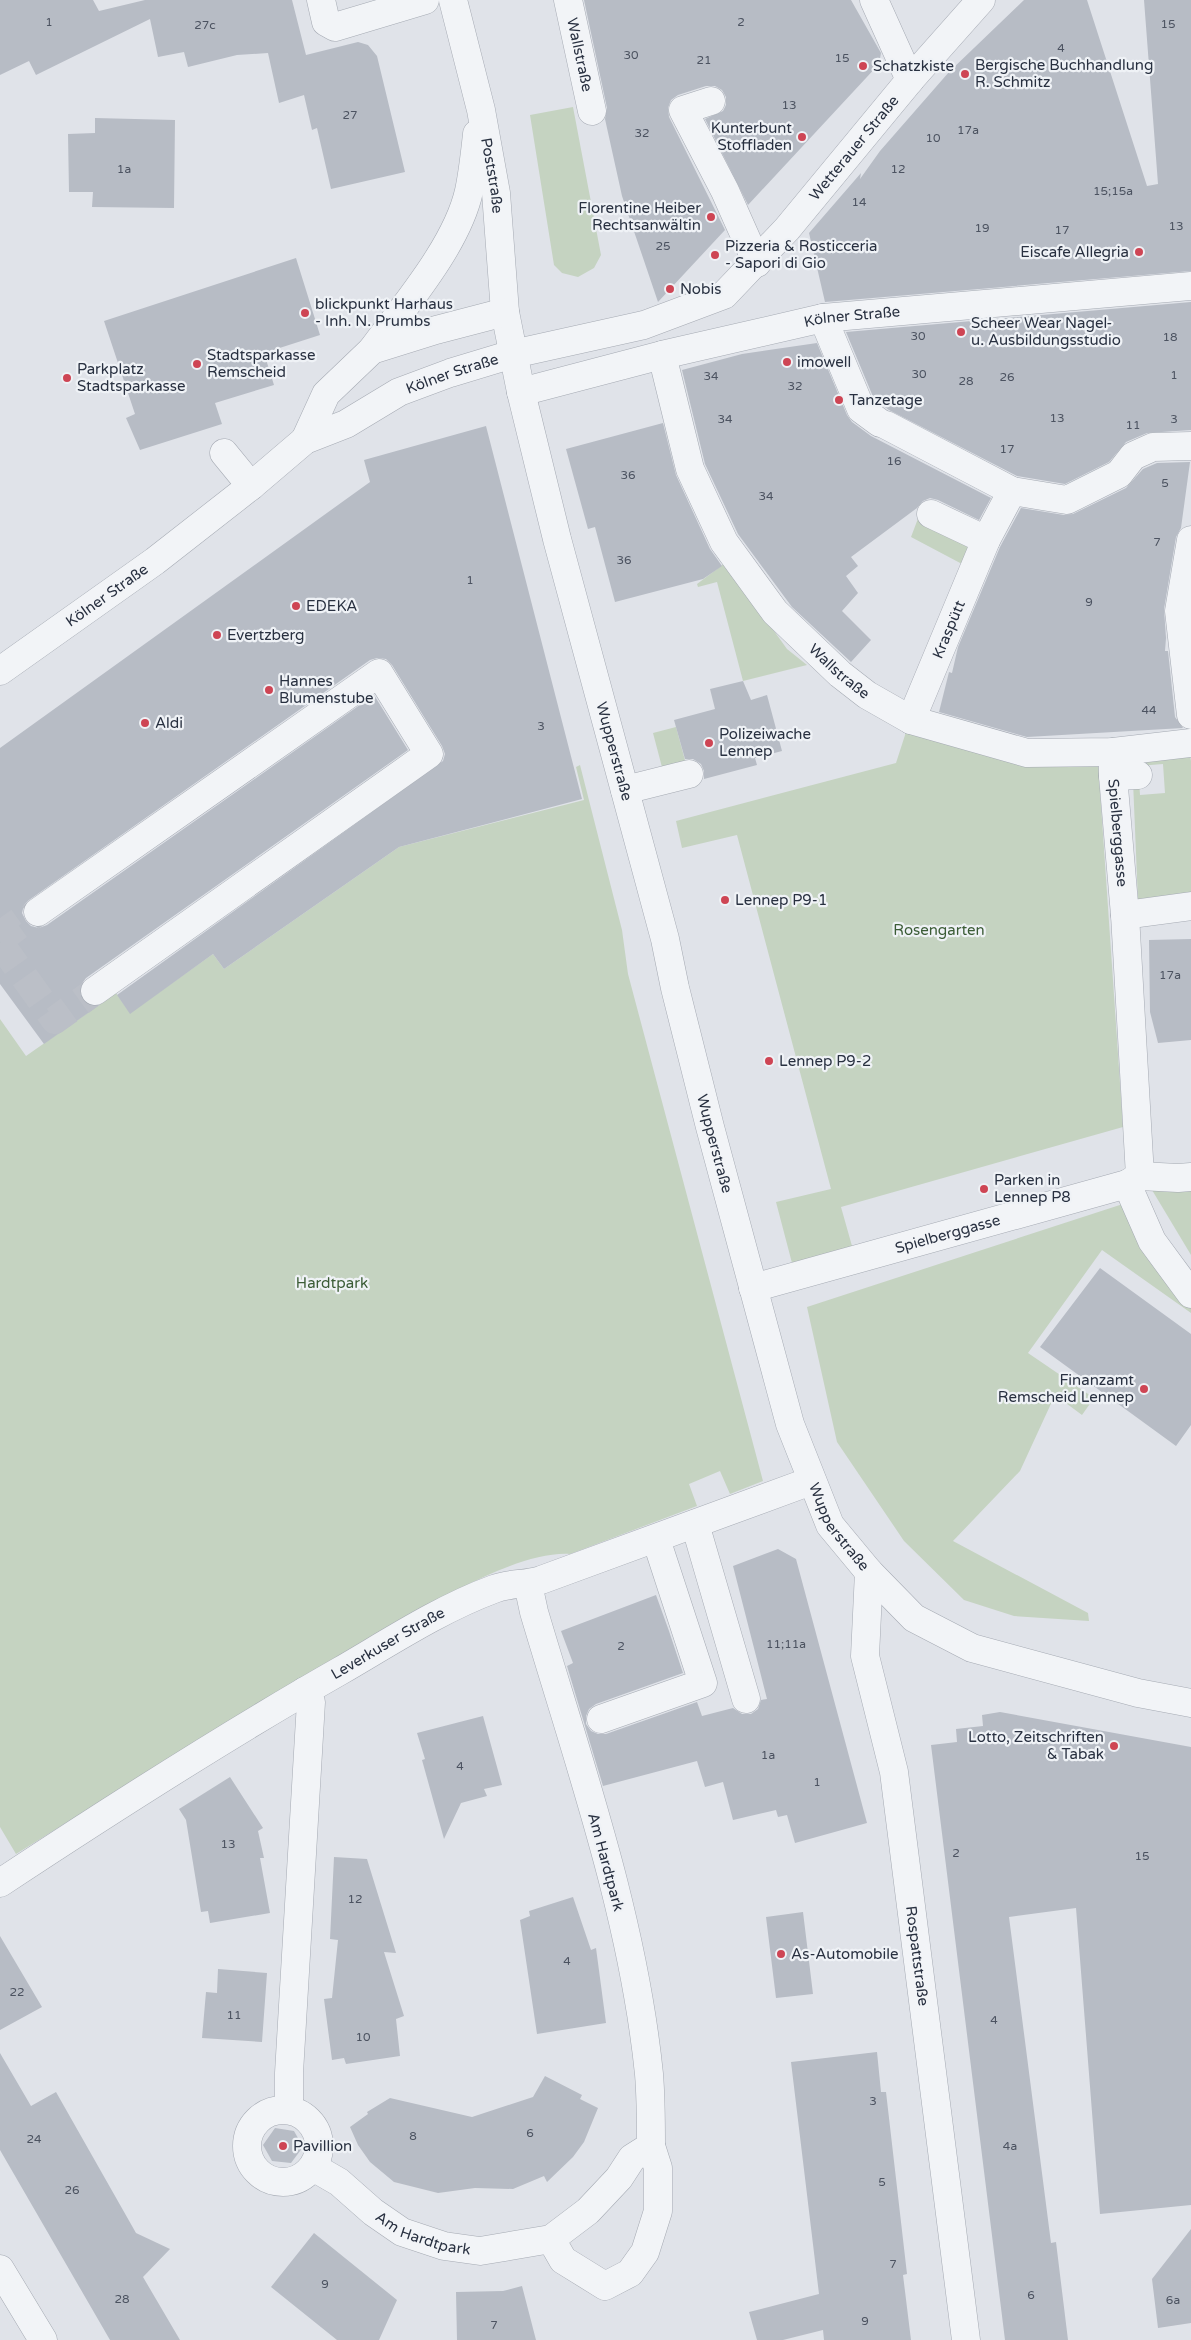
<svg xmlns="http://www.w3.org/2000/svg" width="1191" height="2340" font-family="'Varela Round',sans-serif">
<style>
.green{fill:#c5d3c1}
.building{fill:#b7bcc5}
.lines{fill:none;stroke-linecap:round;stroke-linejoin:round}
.minor-tunnel{stroke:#bbbfc7;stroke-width:28;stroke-dasharray:28 14;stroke-linecap:butt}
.minor-casing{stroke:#a5aab3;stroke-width:29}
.minor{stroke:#f2f4f7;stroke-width:28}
.poi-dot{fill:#ce4554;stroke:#eff2f6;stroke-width:2}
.labels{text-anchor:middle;stroke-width:4.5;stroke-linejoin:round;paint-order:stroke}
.number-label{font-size:12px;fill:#4c5361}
.street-label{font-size:15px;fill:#283040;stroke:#eff2f6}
.poi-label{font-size:15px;fill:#283040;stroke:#eff2f6;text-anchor:start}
.park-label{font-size:15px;fill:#3b5c36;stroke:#eff2f6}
</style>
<rect width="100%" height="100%" fill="#e0e3e9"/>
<path class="green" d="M 573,107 L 601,255 L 594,268 L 578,277 L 562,273 L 554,265 L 530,115 Z
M 919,516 L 973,541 L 962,564 L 911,537 Z
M 725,563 L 787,649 L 807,665 L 743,681 L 717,582 L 698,587 L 697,584 Z
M 676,727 L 686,764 L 663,771 L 653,733 Z
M 906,732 L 1098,761 L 1123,1127 L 841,1207 L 852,1246 L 792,1263 L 776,1202 L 831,1189 L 737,835 L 682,848 L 676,821 L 896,763 Z
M 1189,751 L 1191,761 L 1191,895 L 1138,901 L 1133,781 L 1139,781 L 1140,795 L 1165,793 L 1163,764 L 1138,766 L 1137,757 Z
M 580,765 L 622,930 L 628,974 L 763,1481 L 730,1494 L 720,1471 L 689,1484 L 697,1506 L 570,1554 C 503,1550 382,1634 323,1669 C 220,1729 117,1791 16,1854 L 0,1827 L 0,1019 L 26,1056 L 116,993 L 130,1013 L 213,954 L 224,969 L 399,847 L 584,800 L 576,767 Z
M 1191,1182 L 1191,1255 L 1149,1185 Z
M 1126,1203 L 1191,1297 L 1191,1313 L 1102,1250 L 1028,1353 L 1094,1398 L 1082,1415 L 1055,1395 L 1020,1471 L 953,1541 L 1088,1613 L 1089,1621 L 1014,1616 L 964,1600 L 904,1541 L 837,1442 L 807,1307 Z"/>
<path class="building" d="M 0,0 L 93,0 L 99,11 L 145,0 L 292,0 L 306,55 L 358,42 L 368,45 L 377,56 L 405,172 L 331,189 L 317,128 L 312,130 L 304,95 L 279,103 L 268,53 L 237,55 L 188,67 L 184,52 L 158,57 L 150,19 L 36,75 L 29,61 L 0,75 Z
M 584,0 L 851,0 L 881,53 L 879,64 L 748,205 L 705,119 L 723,111 L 726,105 L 726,97 L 722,90 L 715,86 L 706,86 L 678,95 L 671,100 L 668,108 L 669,117 L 725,230 L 658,302 L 622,196 L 605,119 L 607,108 Z
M 1024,0 L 1087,0 L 1147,186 L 1158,184 L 1144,0 L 1191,0 L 1191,271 L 825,302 L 809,233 L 861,173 L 860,179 L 880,151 L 949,72 Z
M 95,118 L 175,120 L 174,208 L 92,207 L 93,192 L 69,192 L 68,134 L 95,133 Z
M 296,258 L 320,335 L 264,353 L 274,385 L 215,403 L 222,424 L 140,450 L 126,418 L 135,414 L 104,321 Z
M 1191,302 L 1191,430 L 1147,433 L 1126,442 L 1109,462 L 1065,484 L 1017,476 L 889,410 L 874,399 L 846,332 Z
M 817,343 L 847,415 L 852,422 L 871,436 L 991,498 L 979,520 L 938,500 L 930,498 L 923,501 L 917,508 L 851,557 L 858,566 L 846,576 L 858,593 L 842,611 L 871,640 L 851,662 L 792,607 L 738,534 L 705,464 L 682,370 L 742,354 Z
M 663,423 L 676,475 L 710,549 L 722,566 L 703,579 L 615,602 L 595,527 L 588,529 L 566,449 Z
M 486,426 L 582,799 L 399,847 L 224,969 L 213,954 L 130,1014 L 117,995 L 443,761 L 445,754 L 442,746 L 392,665 L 386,659 L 377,658 L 370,660 L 29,900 L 24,905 L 22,913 L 26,921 L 31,926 L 39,928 L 47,925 L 374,695 L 408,750 L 86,978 L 81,985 L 80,993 L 82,1000 L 89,1005 L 98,1006 L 44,1044 L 0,984 L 0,748 L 370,482 L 364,460 Z
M 1190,462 L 1181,528 L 1176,537 L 1164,609 L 1166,638 L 1165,651 L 1168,651 L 1175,717 L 1183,728 L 1027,737 L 939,712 L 949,672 L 952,673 L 958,647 L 1000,547 L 1021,508 L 1064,515 L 1073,514 L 1126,488 L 1143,469 L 1157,463 Z
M 743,681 L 751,700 L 767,695 L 782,751 L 755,758 L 757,765 L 704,779 L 704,771 L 701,764 L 693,759 L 685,759 L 674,720 L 715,709 L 710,689 Z
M 1191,939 L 1191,1040 L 1158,1043 L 1150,1012 L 1149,940 Z
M 1100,1268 L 1191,1334 L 1191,1425 L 1176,1446 L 1040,1347 Z
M 778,1549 L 796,1559 L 867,1823 L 795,1843 L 787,1815 L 778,1817 L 776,1810 L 733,1820 L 723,1782 L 705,1787 L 697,1761 L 603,1786 L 567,1666 L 573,1663 L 561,1631 L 656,1595 L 669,1631 L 683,1673 L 596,1704 L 589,1709 L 586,1716 L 586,1724 L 591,1731 L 598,1734 L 606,1734 L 697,1702 L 702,1716 L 733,1708 L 742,1714 L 751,1714 L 758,1709 L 761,1700 L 767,1699 L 733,1566 Z
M 1000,1712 L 1191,1747 L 1191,2205 L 1100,2214 L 1076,1908 L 1009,1917 L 1051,2243 L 1056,2242 L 1068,2340 L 1005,2340 L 931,1745 L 957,1742 L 956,1729 L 983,1726 L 982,1715 Z
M 483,1716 L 502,1785 L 484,1789 L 487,1796 L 461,1803 L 444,1839 L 422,1760 L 425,1759 L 417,1733 Z
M 230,1777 L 263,1828 L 258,1831 L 264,1858 L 260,1858 L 270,1913 L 210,1923 L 208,1911 L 201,1912 L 186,1820 L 179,1809 Z
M 334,1857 L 367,1859 L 396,1953 L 384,1952 L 404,2016 L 396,2019 L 400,2056 L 346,2064 L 344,2058 L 332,2060 L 324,1999 L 332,1998 L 338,1940 L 330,1939 Z
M 573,1897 L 591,1950 L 596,1948 L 606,2023 L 537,2034 L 520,1920 L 530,1916 L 529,1911 Z
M 803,1912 L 813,1994 L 776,1998 L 766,1917 Z
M 0,1936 L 42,2007 L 0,2030 Z
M 218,1969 L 267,1973 L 262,2042 L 202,2038 L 206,1992 L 217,1993 Z
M 877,2052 L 881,2092 L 886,2092 L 907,2274 L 903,2275 L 911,2340 L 824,2340 L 823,2330 L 783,2340 L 757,2340 L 749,2312 L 819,2294 L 791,2062 Z
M 0,2053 L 31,2106 L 56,2092 L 136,2233 L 170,2249 L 143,2277 L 180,2340 L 110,2340 L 0,2150 Z
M 545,2076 L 582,2095 L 580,2099 L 598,2108 L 584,2142 L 573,2157 L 547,2182 L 544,2176 L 513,2189 L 475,2188 L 438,2193 L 394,2182 L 370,2162 L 358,2145 L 350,2127 L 368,2114 L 367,2112 L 390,2098 L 472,2117 L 533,2097 Z
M 275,2128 L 294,2131 L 303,2147 L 291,2163 L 272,2161 L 263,2145 Z
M 1191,2229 L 1191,2323 L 1158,2328 L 1152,2279 Z
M 314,2233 L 397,2300 L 379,2340 L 337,2340 L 271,2287 Z
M 522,2286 L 536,2340 L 457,2340 L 456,2292 L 503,2291 Z"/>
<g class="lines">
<path class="minor-tunnel" d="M 0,918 L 10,932 L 38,912
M 0,943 L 55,1020 L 95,991"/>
<g class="minor-casing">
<g id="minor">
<path d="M 321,0 L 326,22 L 335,27 L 425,0"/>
<path id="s1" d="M 453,0 L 481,110 L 496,193 L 505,312 L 521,392 L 557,539 L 665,939 L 675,988 L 710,1127 L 790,1424 L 830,1525 L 869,1572 L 914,1618 L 972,1648 L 1138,1693 L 1191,1703"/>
<path id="s2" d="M 568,0 L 592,111"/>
<path d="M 874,0 L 910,80"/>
<path d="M 711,101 L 683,110 L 725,191 L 757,263"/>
<path d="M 823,318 L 861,409 L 880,423"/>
<path d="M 372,350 C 405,305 457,245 469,191 C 473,172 475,153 477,134"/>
<path id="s3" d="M 662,355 L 690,469 L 724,542 L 775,612 L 840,674 L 867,695 L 911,720 L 1027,753 L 1113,752 L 1191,743"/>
<path id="s4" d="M 521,392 L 662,355 L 823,318 L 1191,286"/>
<path d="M 886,425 L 1012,491 L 1067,500 L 1119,474 L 1133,456 L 1153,447 L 1191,446"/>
<path d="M 305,440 L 326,394 L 372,350 L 436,330 L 505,312"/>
<path d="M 224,453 L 251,486"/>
<path d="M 931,514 L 986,540"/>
<path d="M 1191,540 L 1179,611 L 1191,715"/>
<path id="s5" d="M 0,671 L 155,561 L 251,486 L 305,440 L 346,424 L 399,392 L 450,373 L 513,354 L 644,325 L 724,295 L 787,229 L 910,80 L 981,0"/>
<path id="s6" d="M 911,720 L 986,540 L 1012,491"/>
<path id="s7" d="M 1113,752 L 1113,776 L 1125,915 L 1140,1176"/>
<path d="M 1113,776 L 1138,775"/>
<path d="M 625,790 L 689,774"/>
<path d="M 38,912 L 379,673 L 429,754 L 95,991"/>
<path d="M 1125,915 L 1191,906"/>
<path d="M 1127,1184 L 1152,1241 L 1191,1294"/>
<path id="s8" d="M 753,1288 L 1127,1184 L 1140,1176 L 1178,1178 L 1191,1177"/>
<path d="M 695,1524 L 746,1699"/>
<path id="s9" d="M 869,1572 L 865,1656 L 894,1772 L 966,2340"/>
<path d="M 601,1719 L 703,1683 L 656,1539"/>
<path id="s10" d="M 0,1883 C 112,1809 224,1737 340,1671 C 390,1642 440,1609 494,1589 C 510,1583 525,1585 541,1580 L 811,1481"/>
<path d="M 289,2109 L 289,2073 L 311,1702 L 305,1691"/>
<circle cx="283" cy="2146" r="36"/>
<path id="s11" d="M 313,2167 L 339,2182 L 373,2212 L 402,2232 L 444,2246 L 480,2251 L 551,2239 L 588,2211 L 619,2178 L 632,2158 L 651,2146 C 651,2123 651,2098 649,2074 C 633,1916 579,1764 534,1612 L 528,1584"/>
<path d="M 551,2239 L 563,2260 L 605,2286 L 630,2273 L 645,2252 L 658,2211 L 658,2168 L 651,2146"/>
<path d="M 0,2269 L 43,2340"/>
</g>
</g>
<use href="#minor" class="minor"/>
</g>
<g class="poi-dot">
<circle cx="863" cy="66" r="5"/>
<circle cx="965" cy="74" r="5"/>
<circle cx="802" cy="137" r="5"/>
<circle cx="711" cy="217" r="5"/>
<circle cx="1139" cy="252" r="5"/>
<circle cx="715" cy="255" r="5"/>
<circle cx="670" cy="289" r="5"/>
<circle cx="305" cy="313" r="5"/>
<circle cx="961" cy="332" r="5"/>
<circle cx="787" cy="362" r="5"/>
<circle cx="197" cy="364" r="5"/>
<circle cx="67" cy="378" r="5"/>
<circle cx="839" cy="400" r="5"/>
<circle cx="296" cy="606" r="5"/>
<circle cx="217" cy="635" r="5"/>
<circle cx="269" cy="690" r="5"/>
<circle cx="145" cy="723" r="5"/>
<circle cx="709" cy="743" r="5"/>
<circle cx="725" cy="900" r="5"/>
<circle cx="769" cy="1061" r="5"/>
<circle cx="984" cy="1189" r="5"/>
<circle cx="1144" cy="1389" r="5"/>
<circle cx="1114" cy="1746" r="5"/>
<circle cx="781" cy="1954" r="5"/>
<circle cx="283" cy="2146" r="5"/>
</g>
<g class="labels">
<g class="number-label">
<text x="49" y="26">1</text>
<text x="741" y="26">2</text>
<text x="1168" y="28">15</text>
<text x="205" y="29">27c</text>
<text x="1061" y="52">4</text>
<text x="631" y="59">30</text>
<text x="842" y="62">15</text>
<text x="704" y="64">21</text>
<text x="789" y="109">13</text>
<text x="350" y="119">27</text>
<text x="968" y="134">17a</text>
<text x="642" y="137">32</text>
<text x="933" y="142">10</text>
<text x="124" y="173">1a</text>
<text x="898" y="173">12</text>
<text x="1113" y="195">15;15a</text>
<text x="859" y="206">14</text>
<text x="1176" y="230">13</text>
<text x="982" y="232">19</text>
<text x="1062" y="234">17</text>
<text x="663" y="250">25</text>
<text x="918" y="340">30</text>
<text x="1170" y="341">18</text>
<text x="919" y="378">30</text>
<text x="1174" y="379">1</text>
<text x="711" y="380">34</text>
<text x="1007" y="381">26</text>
<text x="966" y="385">28</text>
<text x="795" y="390">32</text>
<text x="1057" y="422">13</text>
<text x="725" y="423">34</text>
<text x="1174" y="423">3</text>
<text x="1133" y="429">11</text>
<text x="1007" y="453">17</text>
<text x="894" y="465">16</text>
<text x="628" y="479">36</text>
<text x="1165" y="487">5</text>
<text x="766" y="500">34</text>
<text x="1157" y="546">7</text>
<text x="624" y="564">36</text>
<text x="470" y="584">1</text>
<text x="1089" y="606">9</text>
<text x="1149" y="714">44</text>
<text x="541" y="730">3</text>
<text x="1170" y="979">17a</text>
<text x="786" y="1648">11;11a</text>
<text x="621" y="1650">2</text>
<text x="768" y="1759">1a</text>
<text x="460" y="1770">4</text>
<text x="817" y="1786">1</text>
<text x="228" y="1848">13</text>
<text x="956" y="1857">2</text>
<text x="1142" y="1860">15</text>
<text x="355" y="1903">12</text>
<text x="567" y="1965">4</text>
<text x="17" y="1996">22</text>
<text x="234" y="2019">11</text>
<text x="994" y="2024">4</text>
<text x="363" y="2041">10</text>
<text x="873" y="2105">3</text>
<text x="530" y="2137">6</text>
<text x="413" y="2140">8</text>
<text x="34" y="2143">24</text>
<text x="1010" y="2150">4a</text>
<text x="882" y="2186">5</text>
<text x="72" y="2194">26</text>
<text x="893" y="2268">7</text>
<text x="325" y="2288">9</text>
<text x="1031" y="2299">6</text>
<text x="122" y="2303">28</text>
<text x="1173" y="2304">6a</text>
<text x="865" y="2325">9</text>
<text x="494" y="2329">7</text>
</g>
<g class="street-label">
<text dy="5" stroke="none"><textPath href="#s2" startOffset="56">Wallstraße</textPath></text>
<text dy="5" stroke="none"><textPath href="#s5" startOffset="1025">Wetterauer Straße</textPath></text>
<text dy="5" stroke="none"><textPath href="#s1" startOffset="180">Poststraße</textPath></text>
<text dy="5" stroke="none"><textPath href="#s4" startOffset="340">Kölner Straße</textPath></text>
<text dy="5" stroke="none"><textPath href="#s5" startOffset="545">Kölner Straße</textPath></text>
<text dy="5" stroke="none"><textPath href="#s5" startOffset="131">Kölner Straße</textPath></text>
<text dy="5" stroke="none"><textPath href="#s6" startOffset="98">Kraspütt</textPath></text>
<text dy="5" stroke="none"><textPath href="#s3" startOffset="372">Wallstraße</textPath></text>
<text dy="5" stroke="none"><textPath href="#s1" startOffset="770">Wupperstraße</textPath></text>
<text dy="5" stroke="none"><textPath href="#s7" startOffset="81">Spielberggasse</textPath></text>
<text dy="5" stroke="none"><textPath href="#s1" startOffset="1175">Wupperstraße</textPath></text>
<text dy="5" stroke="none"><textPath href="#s8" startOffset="202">Spielberggasse</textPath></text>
<text dy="5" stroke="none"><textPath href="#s1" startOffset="1580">Wupperstraße</textPath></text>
<text dy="5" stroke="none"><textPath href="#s10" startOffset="456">Leverkuser Straße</textPath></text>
<text transform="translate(606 1862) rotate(75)" y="5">Am Hardtpark</text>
<text dy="5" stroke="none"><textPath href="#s9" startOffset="389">Rospattstraße</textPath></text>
<text dy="5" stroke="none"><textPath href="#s11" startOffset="131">Am Hardtpark</textPath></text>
</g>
<g class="poi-label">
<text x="975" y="70">Bergische Buchhandlung<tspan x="975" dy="17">R. Schmitz</tspan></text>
<text x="873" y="71">Schatzkiste</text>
<text x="792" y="133" text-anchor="end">Kunterbunt<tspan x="792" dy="17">Stoffladen</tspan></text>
<text x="701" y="213" text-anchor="end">Florentine Heiber<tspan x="701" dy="17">Rechtsanwältin</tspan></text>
<text x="725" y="251">Pizzeria &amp; Rosticceria<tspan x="725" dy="17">- Sapori di Gio</tspan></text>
<text x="1129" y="257" text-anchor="end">Eiscafe Allegria</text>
<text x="680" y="294">Nobis</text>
<text x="315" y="309">blickpunkt Harhaus<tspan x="315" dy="17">- Inh. N. Prumbs</tspan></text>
<text x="971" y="328">Scheer Wear Nagel-<tspan x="971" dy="17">u. Ausbildungsstudio</tspan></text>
<text x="207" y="360">Stadtsparkasse<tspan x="207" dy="17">Remscheid</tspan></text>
<text x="797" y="367">imowell</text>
<text x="77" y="374">Parkplatz<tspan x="77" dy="17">Stadtsparkasse</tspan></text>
<text x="849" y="405">Tanzetage</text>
<text x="306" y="611">EDEKA</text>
<text x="227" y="640">Evertzberg</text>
<text x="279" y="686">Hannes<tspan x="279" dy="17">Blumenstube</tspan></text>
<text x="155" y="728">Aldi</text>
<text x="719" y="739">Polizeiwache<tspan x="719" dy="17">Lennep</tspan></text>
<text x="735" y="905">Lennep P9-1</text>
<text x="779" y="1066">Lennep P9-2</text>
<text x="994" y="1185">Parken in<tspan x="994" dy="17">Lennep P8</tspan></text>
<text x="1134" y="1385" text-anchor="end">Finanzamt<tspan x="1134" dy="17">Remscheid Lennep</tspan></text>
<text x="1104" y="1742" text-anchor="end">Lotto, Zeitschriften<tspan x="1104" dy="17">&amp; Tabak</tspan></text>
<text x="791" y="1959">As-Automobile</text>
<text x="293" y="2151">Pavillion</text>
</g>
<g class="park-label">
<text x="939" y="935">Rosengarten</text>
<text x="332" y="1288">Hardtpark</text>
</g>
</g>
</svg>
